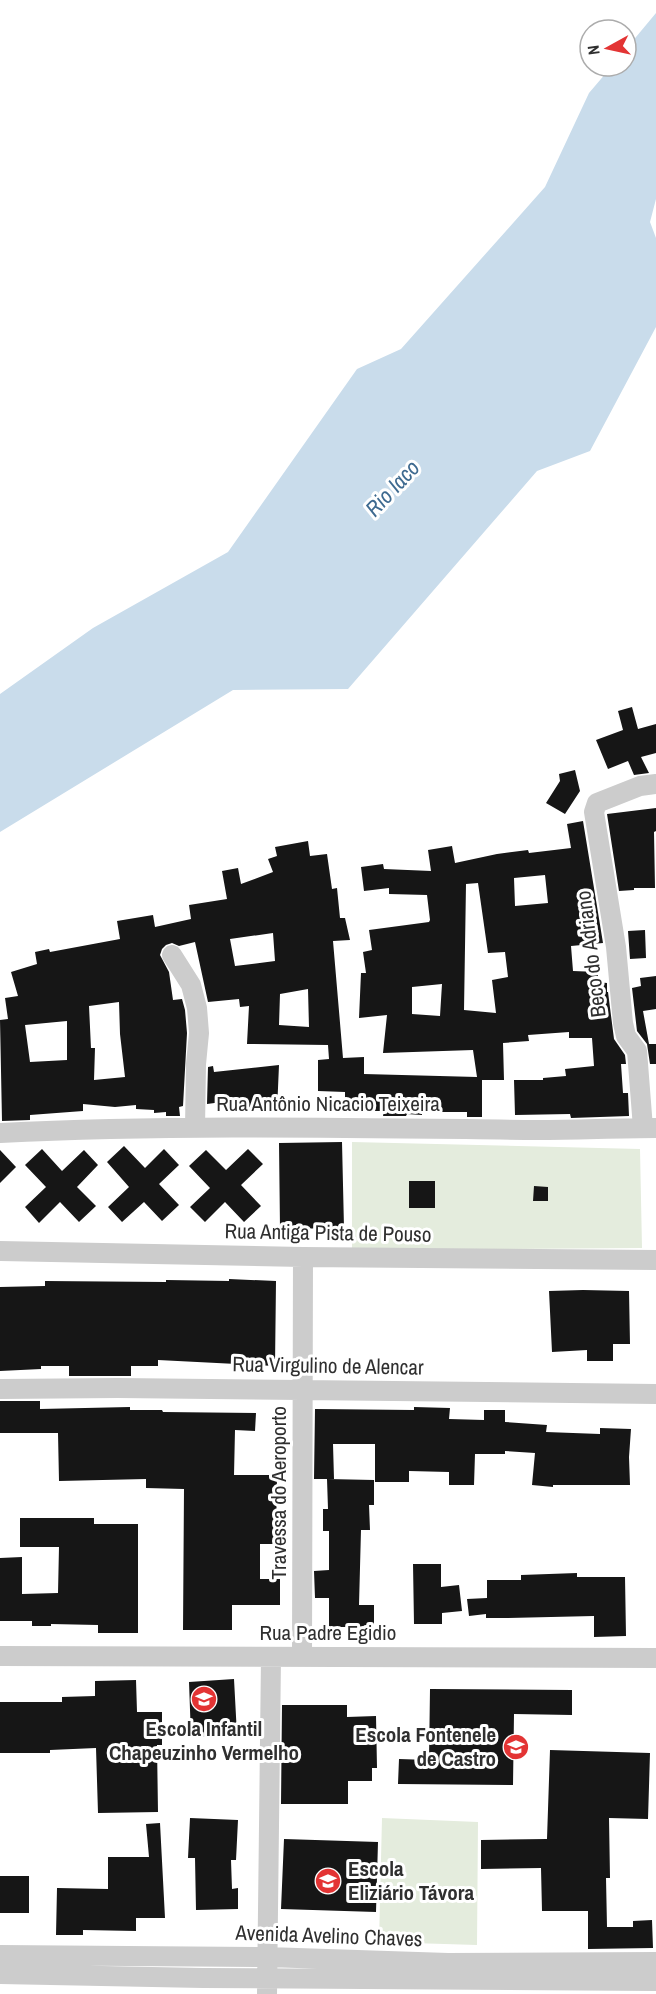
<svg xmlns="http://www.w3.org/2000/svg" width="656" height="1994" font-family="'Archivo Narrow',sans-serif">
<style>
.green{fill:#e4ecdd}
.water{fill:#c9dceb}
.building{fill:#161616;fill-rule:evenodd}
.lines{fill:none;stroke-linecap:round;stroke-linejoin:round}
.street{stroke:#ccc;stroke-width:20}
.labels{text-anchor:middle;stroke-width:6;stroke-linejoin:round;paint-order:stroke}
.street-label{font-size:21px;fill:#2f2f2f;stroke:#fff}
.poi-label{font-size:21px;font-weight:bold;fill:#2f2f2f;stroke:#fff}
.water-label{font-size:22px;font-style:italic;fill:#3e6a90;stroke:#fff}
</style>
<rect width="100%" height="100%" fill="#fff"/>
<path class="green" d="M 352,1142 L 640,1149 L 642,1248 L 352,1250 Z
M 382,1818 L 478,1822 L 477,1945 L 379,1942 Z"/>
<path class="water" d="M 656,13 L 656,199 L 650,222 L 656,238 L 656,327 L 590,451 L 537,471 L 348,689 L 233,690 L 0,832 L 0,694 L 93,628 L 228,552 L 357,369 L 401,349 L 545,187 L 589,93 L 612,66 L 626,66 L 626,49 Z"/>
<path class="building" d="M 632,707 L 638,729 L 656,724 L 656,753 L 641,757 L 649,773 L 634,775 L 628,761 L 608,769 L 596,740 L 623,730 L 618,711 Z
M 575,770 L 580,791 L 565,814 L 546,803 L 560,781 L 559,774 Z
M 656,808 L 656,831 L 654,832 L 655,888 L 634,888 L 634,890 L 619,891 L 607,814 Z
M 583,821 L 603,943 L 571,946 L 573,971 L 598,972 L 598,982 L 607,983 L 607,992 L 608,992 L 614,1039 L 625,1055 L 626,1064 L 621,1064 L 623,1093 L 628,1093 L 629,1116 L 571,1118 L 570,1114 L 515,1115 L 514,1080 L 543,1080 L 543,1078 L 566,1076 L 565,1069 L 594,1066 L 592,1038 L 569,1038 L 569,1032 L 528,1035 L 529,1041 L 503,1043 L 504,1080 L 482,1080 L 482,1117 L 467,1117 L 467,1112 L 422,1112 L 422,1115 L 407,1114 L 406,1116 L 383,1116 L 384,1111 L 345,1111 L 345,1092 L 318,1091 L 318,1060 L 329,1059 L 328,1045 L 247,1044 L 249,1006 L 240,1007 L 239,999 L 208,1002 L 195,942 L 179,946 L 172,943 L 166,945 L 162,949 L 160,955 L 169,972 L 173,1000 L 182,999 L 185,1010 L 187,1033 L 183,1106 L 179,1107 L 180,1116 L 166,1116 L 166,1112 L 154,1113 L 154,1110 L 136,1109 L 136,1105 L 115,1107 L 83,1104 L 83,1111 L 30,1115 L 30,1120 L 2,1121 L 0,1020 L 8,1019 L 5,998 L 18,996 L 11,972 L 37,964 L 35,952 L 49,949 L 50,952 L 120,939 L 117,921 L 153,915 L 155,927 L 191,919 L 189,905 L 227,899 L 222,871 L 238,868 L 241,884 L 273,872 L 268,859 L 277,856 L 275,847 L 308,841 L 310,856 L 327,854 L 332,889 L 337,888 L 340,918 L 345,918 L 350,940 L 333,941 L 343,1058 L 364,1057 L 364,1074 L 477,1077 L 473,1050 L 383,1053 L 387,1015 L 359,1018 L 361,973 L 366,973 L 363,952 L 372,950 L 369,930 L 429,922 L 430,920 L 427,895 L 389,894 L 389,888 L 364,891 L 361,867 L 383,864 L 384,869 L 431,871 L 428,850 L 452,846 L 455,863 L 497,854 L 528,850 L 529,853 L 571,848 L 567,824 ZM 545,875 L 548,903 L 515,906 L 514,878 ZM 478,883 L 488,953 L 505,952 L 508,977 L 492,980 L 496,1013 L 464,1010 L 466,884 ZM 273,933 L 275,961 L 235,966 L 230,939 ZM 442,984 L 440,1016 L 412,1014 L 412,987 ZM 308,989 L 309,1027 L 279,1025 L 280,994 ZM 119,1002 L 120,1034 L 125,1077 L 94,1080 L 95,1048 L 91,1048 L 89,1006 ZM 67,1021 L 67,1060 L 30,1062 L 25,1025 Z
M 645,930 L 646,958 L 630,959 L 628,931 Z
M 656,976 L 656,1009 L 643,1011 L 649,1044 L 656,1044 L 656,1064 L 650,1064 L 647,1044 L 637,1031 L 632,988 L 641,986 L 640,978 Z
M 279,1065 L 277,1111 L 253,1110 L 253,1108 L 223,1110 L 222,1102 L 207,1104 L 208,1067 L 213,1066 L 214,1072 Z
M 342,1142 L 344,1228 L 280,1229 L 279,1143 Z
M 124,1146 L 145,1168 L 164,1149 L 179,1165 L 159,1184 L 179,1205 L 162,1221 L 144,1202 L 122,1222 L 108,1207 L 129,1187 L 107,1162 Z
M 42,1149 L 62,1171 L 84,1150 L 98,1165 L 77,1187 L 96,1206 L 79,1222 L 60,1202 L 39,1223 L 25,1207 L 46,1187 L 25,1165 Z
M 248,1149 L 263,1164 L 241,1185 L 261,1206 L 244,1222 L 225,1202 L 205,1222 L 190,1207 L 210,1188 L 189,1166 L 206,1150 L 226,1170 Z
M 0,1150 L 16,1167 L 0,1183 Z
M 409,1181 L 435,1181 L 435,1208 L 409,1208 Z
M 534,1186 L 548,1187 L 548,1201 L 533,1201 Z
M 229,1279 L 276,1281 L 275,1366 L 158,1360 L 158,1366 L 131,1366 L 131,1376 L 69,1376 L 69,1366 L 41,1366 L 41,1369 L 0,1371 L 0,1287 L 45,1286 L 45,1281 L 166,1282 L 166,1280 L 229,1281 Z
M 583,1290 L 629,1291 L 630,1344 L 613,1344 L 613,1361 L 587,1361 L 587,1350 L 552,1352 L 549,1291 Z
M 0,1401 L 40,1401 L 40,1409 L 130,1407 L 130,1410 L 162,1410 L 163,1412 L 256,1413 L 255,1431 L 235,1430 L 234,1475 L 277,1475 L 276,1544 L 260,1544 L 260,1579 L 280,1579 L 280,1605 L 232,1605 L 232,1630 L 183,1630 L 184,1489 L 146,1488 L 146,1479 L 59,1481 L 58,1433 L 0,1433 Z
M 414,1407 L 450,1408 L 449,1419 L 484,1420 L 484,1410 L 505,1410 L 505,1422 L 547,1425 L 546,1432 L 600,1434 L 600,1428 L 631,1429 L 629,1457 L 630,1485 L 553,1485 L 553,1487 L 532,1485 L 535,1453 L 505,1451 L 505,1454 L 475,1454 L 474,1485 L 449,1485 L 449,1472 L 409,1471 L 409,1482 L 375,1482 L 375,1444 L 333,1444 L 334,1479 L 314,1479 L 315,1409 L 414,1410 Z
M 327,1479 L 374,1480 L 374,1505 L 369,1505 L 370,1530 L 361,1530 L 359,1605 L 374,1605 L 374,1627 L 329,1627 L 329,1598 L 315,1598 L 314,1571 L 329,1570 L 329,1531 L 323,1531 L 323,1509 L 328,1509 Z
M 20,1518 L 94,1518 L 94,1524 L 138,1524 L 138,1633 L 98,1633 L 98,1625 L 51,1624 L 51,1626 L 32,1626 L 32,1621 L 0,1621 L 0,1558 L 22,1557 L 22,1594 L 58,1593 L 59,1547 L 20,1547 Z
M 413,1564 L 441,1564 L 441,1587 L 459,1585 L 462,1611 L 442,1613 L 442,1624 L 414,1624 Z
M 577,1573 L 577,1577 L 625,1577 L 626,1636 L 594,1637 L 594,1616 L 506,1618 L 486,1618 L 486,1614 L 469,1616 L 467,1599 L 487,1598 L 487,1580 L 521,1580 L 521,1575 Z
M 234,1679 L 237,1735 L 191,1737 L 189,1682 Z
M 136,1680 L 137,1712 L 162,1712 L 162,1745 L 157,1745 L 158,1812 L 98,1813 L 96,1748 L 50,1750 L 50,1753 L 0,1753 L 0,1702 L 62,1702 L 62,1697 L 95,1696 L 95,1681 Z
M 430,1689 L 572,1690 L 572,1715 L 514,1714 L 513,1785 L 398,1784 L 399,1759 L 429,1760 Z
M 282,1705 L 347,1705 L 347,1717 L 376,1716 L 377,1768 L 372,1768 L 372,1781 L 348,1781 L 348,1804 L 281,1804 Z
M 550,1750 L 650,1753 L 648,1819 L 609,1818 L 610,1878 L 606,1878 L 607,1927 L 633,1927 L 633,1921 L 652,1920 L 653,1948 L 588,1949 L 588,1911 L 542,1911 L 541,1868 L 481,1869 L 481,1840 L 547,1839 Z
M 190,1818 L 238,1820 L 236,1860 L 231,1860 L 232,1889 L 238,1888 L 238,1909 L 196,1910 L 195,1858 L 188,1858 Z
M 160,1823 L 165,1918 L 136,1918 L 136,1931 L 83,1930 L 83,1935 L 56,1935 L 57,1888 L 108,1889 L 108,1857 L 149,1857 L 146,1824 Z
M 284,1839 L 378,1842 L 376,1912 L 281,1909 Z
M 0,1876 L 29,1876 L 29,1913 L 0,1913 Z"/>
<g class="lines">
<path class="street" d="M 172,955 L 191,985 L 197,1008 L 199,1033 L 196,1064 L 195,1128
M 643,1128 L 637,1051 L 626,1036 L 623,1023 L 616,947 L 594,812 L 597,803 L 640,786 L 656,784
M 0,1133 C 179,1124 358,1128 538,1130 C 577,1130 617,1128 656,1128
M 0,1251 L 303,1257 L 656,1260
M 0,1389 L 118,1388 L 656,1394
M 0,1656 L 656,1658
M 302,1657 L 303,1257
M 0,1955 L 267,1957 L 448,1963 L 656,1962
M 0,1974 L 203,1978 L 656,1981
M 267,1994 L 271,1657"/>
</g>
<defs>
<g id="school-disc" transform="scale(1.35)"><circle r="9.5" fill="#e33434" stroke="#fff"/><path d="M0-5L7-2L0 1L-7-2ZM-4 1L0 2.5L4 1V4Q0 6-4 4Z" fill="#fff"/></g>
</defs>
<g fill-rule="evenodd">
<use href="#school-disc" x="204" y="1699"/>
<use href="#school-disc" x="516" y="1747"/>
<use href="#school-disc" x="328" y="1881"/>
</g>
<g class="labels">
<g class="street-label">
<text transform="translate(591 954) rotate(-97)" y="7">Beco do Adriano</text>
<text x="328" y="1111">Rua Antônio Nicacio Teixeira</text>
<text transform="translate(328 1233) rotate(1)" y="7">Rua Antiga Pista de Pouso</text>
<text transform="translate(328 1366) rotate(1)" y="7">Rua Virgulino de Alencar</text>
<text transform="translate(279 1493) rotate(-90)" y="7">Travessa do Aeroporto</text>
<text x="328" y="1640">Rua Padre Egidio</text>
<text transform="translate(329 1936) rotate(2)" y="7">Avenida Avelino Chaves</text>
</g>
<g class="poi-label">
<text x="204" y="1736">Escola Infantil<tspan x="204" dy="24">Chapeuzinho Vermelho</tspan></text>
<text x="496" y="1742" text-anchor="end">Escola Fontenele<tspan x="496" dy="24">de Castro</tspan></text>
<text x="348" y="1876" text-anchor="start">Escola<tspan x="348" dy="24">Eliziário Távora</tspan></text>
</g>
<g class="water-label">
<text transform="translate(392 488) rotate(-47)" y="8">Rio Iaco</text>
</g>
</g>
<g transform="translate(608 48) rotate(262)"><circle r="28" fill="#ffffff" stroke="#acacac" stroke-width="1.5"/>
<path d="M0-4.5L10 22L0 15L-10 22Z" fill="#e33434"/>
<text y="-9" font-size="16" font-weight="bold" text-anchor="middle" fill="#2f2f2f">N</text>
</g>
</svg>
